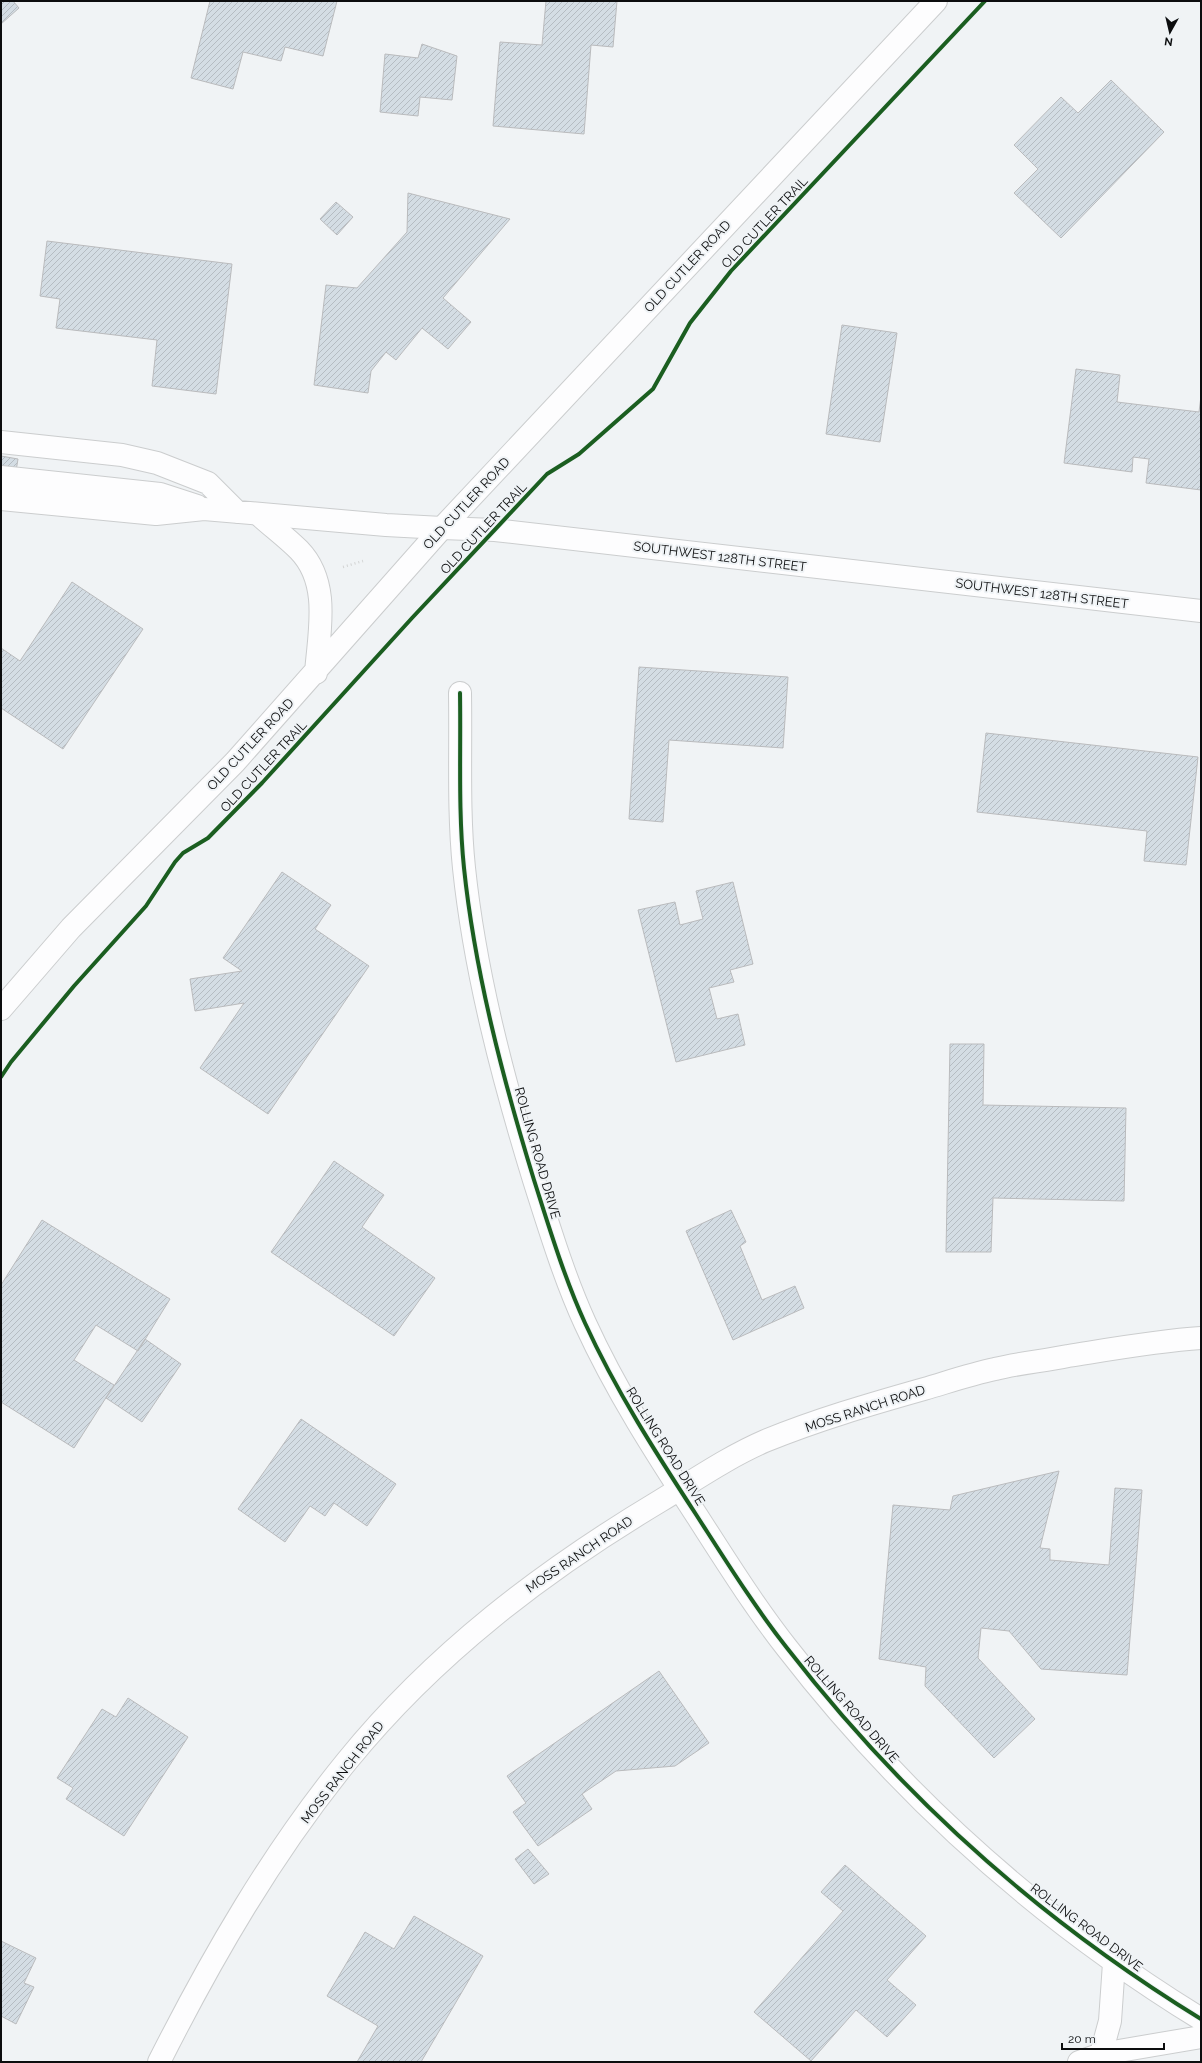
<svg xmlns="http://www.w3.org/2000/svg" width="1202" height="2063" font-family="Raleway,sans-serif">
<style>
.building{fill:url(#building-hatch);stroke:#babbbd}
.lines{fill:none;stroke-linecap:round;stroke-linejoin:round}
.minor-casing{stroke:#cbcdce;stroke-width:24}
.tertiary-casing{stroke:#cbcdce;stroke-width:24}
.secondary-casing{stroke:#cbcdce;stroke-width:24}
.path{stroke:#d2d3d3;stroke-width:2.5;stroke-dasharray:1 3;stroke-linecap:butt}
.minor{stroke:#fdfdfe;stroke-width:22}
.tertiary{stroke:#fdfdfe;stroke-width:22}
.secondary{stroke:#fdfdfe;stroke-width:22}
.cycleway-casing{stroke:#eff3f6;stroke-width:6}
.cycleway{stroke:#1b5e20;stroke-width:4}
.labels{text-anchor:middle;stroke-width:4;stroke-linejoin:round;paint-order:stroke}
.street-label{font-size:13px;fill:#0c0d0e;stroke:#eff3f6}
</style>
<defs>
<pattern id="building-hatch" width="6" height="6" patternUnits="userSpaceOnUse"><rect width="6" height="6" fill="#d4dde4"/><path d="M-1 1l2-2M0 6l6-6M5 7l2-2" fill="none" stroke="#b5bcc2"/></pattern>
</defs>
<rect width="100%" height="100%" fill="#f0f3f5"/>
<path class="building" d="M 1,1 L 13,1 L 19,8 L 1,24 Z
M 210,1 L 337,1 L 323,56 L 285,47 L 281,61 L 243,52 L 233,89 L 191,78 Z
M 546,1 L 617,1 L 613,47 L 591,45 L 584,134 L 493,126 L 500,42 L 542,45 Z
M 422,44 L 457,56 L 452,100 L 420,97 L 418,116 L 380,112 L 385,54 L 418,58 Z
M 1111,80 L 1164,132 L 1061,238 L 1014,193 L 1038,169 L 1014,145 L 1061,97 L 1078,113 Z
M 408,193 L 510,219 L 443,298 L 471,322 L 448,349 L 422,328 L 396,360 L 386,352 L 371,371 L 368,393 L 314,385 L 326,285 L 357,288 L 407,232 Z
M 336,202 L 353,217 L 337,235 L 320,219 Z
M 47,241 L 232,264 L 216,394 L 152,386 L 157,340 L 56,328 L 60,299 L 40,296 Z
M 842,325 L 897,333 L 880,442 L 826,434 Z
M 1076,369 L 1120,375 L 1117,402 L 1199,412 L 1201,396 L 1201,490 L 1146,483 L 1149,459 L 1133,457 L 1132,472 L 1064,463 Z
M 1,456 L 18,459 L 16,471 L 1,469 Z
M 72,582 L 143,629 L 63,749 L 1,708 L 1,648 L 20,661 Z
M 639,667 L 788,677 L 783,748 L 669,740 L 663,822 L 629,819 Z
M 986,733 L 1198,757 L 1186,865 L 1144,861 L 1147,831 L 977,812 Z
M 282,872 L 331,905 L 315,929 L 369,966 L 268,1114 L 200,1068 L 244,1003 L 195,1011 L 190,979 L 242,971 L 223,958 Z
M 733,882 L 753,964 L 730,970 L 734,982 L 709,988 L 717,1019 L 738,1014 L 745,1045 L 676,1062 L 638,910 L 675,902 L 680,925 L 703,919 L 696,891 Z
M 950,1044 L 984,1044 L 983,1105 L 1126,1108 L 1124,1201 L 993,1198 L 991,1252 L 946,1252 Z
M 334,1161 L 384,1195 L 362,1227 L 435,1278 L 394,1336 L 271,1252 Z
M 731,1210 L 746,1242 L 740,1246 L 762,1300 L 795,1286 L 804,1308 L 733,1340 L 686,1231 Z
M 42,1220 L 170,1299 L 138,1351 L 96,1325 L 74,1360 L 114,1385 L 74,1448 L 1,1402 L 1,1285 Z
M 145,1339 L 181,1364 L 142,1422 L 106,1398 Z
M 301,1419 L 396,1484 L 367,1526 L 334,1503 L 325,1516 L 310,1506 L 285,1542 L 238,1509 Z
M 1059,1471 L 1040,1548 L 1050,1549 L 1050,1560 L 1109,1565 L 1115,1488 L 1142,1490 L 1127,1675 L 1041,1669 L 1009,1631 L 981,1628 L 978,1658 L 1035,1719 L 994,1758 L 925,1686 L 926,1667 L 879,1659 L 893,1505 L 950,1510 L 953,1496 Z
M 659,1671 L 709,1743 L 675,1766 L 616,1771 L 582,1794 L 592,1809 L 538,1846 L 513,1812 L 526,1803 L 507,1776 Z
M 128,1698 L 188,1737 L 124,1836 L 66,1799 L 73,1788 L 57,1778 L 102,1709 L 116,1717 Z
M 528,1849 L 549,1874 L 534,1884 L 515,1859 Z
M 845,1865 L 926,1936 L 887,1980 L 916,2005 L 887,2037 L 856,2010 L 811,2061 L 754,2012 L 843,1911 L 821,1892 Z
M 414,1916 L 483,1956 L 421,2062 L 357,2062 L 378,2026 L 327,1996 L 365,1932 L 394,1949 Z
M 1,1941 L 36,1958 L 24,1983 L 34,1987 L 16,2024 L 1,2016 Z"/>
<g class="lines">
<g class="minor-casing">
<path id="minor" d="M 1,442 L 122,455 L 157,463 L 208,483 L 237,512
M 1,477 L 160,494 L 197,506
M 1,499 L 156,514 L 204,509 L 386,525 L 442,528
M 460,693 C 461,751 458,810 464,868 C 475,973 503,1079 534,1180 C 549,1227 564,1277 585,1323 C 616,1391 656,1453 697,1516 C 726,1561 754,1606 787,1648 C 903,1798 1040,1920 1201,2019
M 1101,2054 L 1110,2021 L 1114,1963
M 159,2062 C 212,1957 272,1853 347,1761 C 434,1654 543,1571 660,1501 C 695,1480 728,1457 765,1441 C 816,1420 871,1404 924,1389 C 948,1382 971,1374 995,1369 C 1019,1363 1044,1361 1068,1356 C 1112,1349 1156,1341 1201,1338
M 1079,2062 L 1101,2054 L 1201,2037"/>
</g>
<g class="tertiary-casing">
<path id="tertiary" d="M 442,528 L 495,530 L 1201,611"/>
</g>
<g class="secondary-casing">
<path id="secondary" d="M 258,514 C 271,526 286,537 299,550 C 331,583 319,632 316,673
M 1,1009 L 71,928 L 235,762 L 442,528 L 936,1"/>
</g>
<path class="path" d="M 343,567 L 363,561"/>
<use href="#minor" class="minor"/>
<use href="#tertiary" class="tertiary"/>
<use href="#secondary" class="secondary"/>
<g class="cycleway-casing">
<path id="cycleway" d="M 460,693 C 461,751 458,810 464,868 C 475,973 503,1079 534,1180 C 549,1227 564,1277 585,1323 C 616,1391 656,1453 697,1516 C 726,1561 754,1606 787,1648 C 903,1798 1040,1920 1201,2019
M 1,1077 L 11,1062 L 74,986 L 146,906 L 175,862 L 183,853 L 208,838 L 262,783 L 412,618 L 547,474 L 579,454 L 653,389 L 690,323 L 731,271 L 985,1"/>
</g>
<use href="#cycleway" class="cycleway"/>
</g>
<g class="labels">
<g class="street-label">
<text transform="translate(764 222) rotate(-47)" y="5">OLD CUTLER TRAIL</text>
<text transform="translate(687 266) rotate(-47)" y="5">OLD CUTLER ROAD</text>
<text transform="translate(466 503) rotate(-47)" y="5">OLD CUTLER ROAD</text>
<text transform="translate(483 528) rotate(-47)" y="5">OLD CUTLER TRAIL</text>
<text transform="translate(720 556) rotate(7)" y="5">SOUTHWEST 128TH STREET</text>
<text transform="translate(1042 593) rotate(7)" y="5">SOUTHWEST 128TH STREET</text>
<text transform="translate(250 744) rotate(-47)" y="5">OLD CUTLER ROAD</text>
<text transform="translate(263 766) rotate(-47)" y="5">OLD CUTLER TRAIL</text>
<text transform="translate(538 1153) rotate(74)" y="5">ROLLING ROAD DRIVE</text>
<text transform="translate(865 1408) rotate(-18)" y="5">MOSS RANCH ROAD</text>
<text transform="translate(666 1446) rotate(58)" y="5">ROLLING ROAD DRIVE</text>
<text transform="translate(579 1554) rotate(-34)" y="5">MOSS RANCH ROAD</text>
<text transform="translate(852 1709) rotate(49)" y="5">ROLLING ROAD DRIVE</text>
<text transform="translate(342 1772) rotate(-52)" y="5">MOSS RANCH ROAD</text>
<text transform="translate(1087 1927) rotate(37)" y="5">ROLLING ROAD DRIVE</text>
</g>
</g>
<rect width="1202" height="2063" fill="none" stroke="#0c0d0e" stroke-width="4"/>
<g transform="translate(1170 32) rotate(188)" stroke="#eff3f6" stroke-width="3" paint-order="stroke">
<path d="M0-3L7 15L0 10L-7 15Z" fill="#0c0d0e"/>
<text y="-6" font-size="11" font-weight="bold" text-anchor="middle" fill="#0c0d0e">N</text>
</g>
<path d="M1062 2043v6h102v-6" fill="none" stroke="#0c0d0e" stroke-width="2"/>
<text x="1068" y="2043" font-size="12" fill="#0c0d0e" stroke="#eff3f6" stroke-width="3" paint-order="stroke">20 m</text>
</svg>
